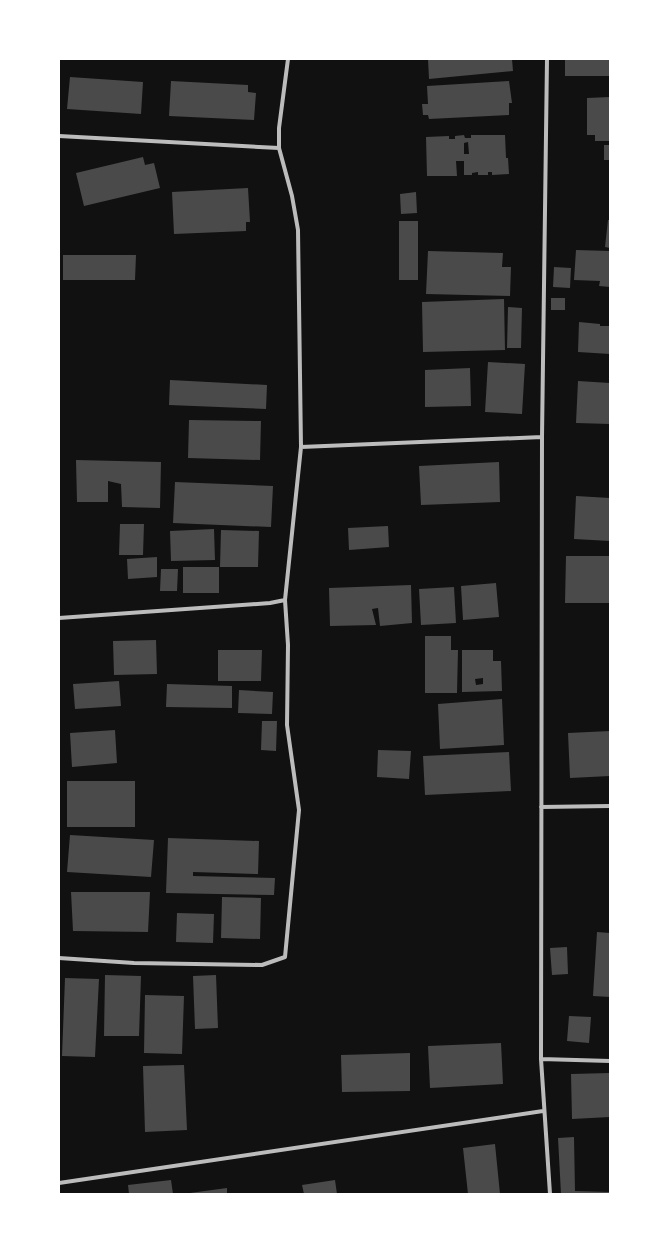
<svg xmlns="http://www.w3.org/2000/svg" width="669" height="1253" font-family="'Archivo Narrow',sans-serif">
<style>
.building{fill:#4a4a4a;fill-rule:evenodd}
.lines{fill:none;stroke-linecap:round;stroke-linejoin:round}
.minor{stroke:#bcbcbc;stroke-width:4}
</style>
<rect width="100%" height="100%" fill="#111"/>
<path class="building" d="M 428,59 L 512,59 L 513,71 L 429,79 Z
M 565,59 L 610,59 L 610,76 L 565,76 Z
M 70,77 L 143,82 L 141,114 L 67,109 Z
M 171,81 L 248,85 L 248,92 L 256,93 L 254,120 L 169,116 Z
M 509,81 L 512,103 L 509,103 L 509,115 L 429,119 L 428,115 L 423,115 L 422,104 L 428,104 L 427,86 Z
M 610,97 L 610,141 L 595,141 L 595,135 L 587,135 L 587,98 Z
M 464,135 L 465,138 L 471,138 L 471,135 L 505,135 L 506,158 L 508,158 L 509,174 L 492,175 L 492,172 L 488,172 L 488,175 L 478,175 L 478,172 L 472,173 L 472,175 L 464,175 L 464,161 L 456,161 L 457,176 L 427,176 L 426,137 L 449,136 L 449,139 L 455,139 L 455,136 ZM 468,142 L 469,154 L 464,154 L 464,143 Z
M 604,145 L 610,145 L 610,160 L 604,160 Z
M 143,157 L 145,165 L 154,163 L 160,188 L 84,206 L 76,173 Z
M 248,188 L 250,222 L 246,222 L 246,231 L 174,234 L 172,192 Z
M 416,192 L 417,213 L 401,214 L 400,194 Z
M 608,220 L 610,220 L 610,248 L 605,247 Z
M 399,221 L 418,221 L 418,280 L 399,280 Z
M 576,250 L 610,251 L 610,287 L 599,286 L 600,281 L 574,280 Z
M 428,251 L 503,253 L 502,267 L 511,267 L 510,296 L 426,294 Z
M 63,255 L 136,255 L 135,280 L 63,280 Z
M 554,267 L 571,268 L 570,288 L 553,287 Z
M 551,298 L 565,298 L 565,310 L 551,310 Z
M 504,299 L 505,350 L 423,352 L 422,302 Z
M 508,307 L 522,308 L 521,348 L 507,348 Z
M 579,322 L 600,324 L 600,326 L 610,326 L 610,354 L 578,352 Z
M 488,362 L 525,364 L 522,414 L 485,412 Z
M 470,368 L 471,406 L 425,407 L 425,370 Z
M 170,380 L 267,385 L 266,409 L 169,405 Z
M 578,381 L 610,383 L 610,424 L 576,423 Z
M 189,420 L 261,421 L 260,460 L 188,458 Z
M 76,460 L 161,462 L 160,508 L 122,507 L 121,484 L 108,481 L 108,502 L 77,502 Z
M 499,462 L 500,502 L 421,505 L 419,466 Z
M 175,482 L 273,486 L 271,527 L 173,523 Z
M 576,496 L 610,498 L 610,541 L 574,539 Z
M 120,524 L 144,524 L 143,555 L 119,555 Z
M 388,526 L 389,547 L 349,550 L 348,528 Z
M 214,529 L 215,560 L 171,561 L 170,531 Z
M 221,530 L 259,531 L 258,567 L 220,567 Z
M 566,556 L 610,556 L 610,603 L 565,603 Z
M 157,557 L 157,577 L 128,579 L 127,559 Z
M 183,567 L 219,567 L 219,593 L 183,593 Z
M 161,569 L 178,569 L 177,591 L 160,591 Z
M 496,583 L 499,617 L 463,620 L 461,586 Z
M 411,585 L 412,623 L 380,626 L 378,608 L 372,609 L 376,625 L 330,626 L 329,588 Z
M 454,587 L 456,623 L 421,625 L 419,589 Z
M 425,636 L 451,636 L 451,650 L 458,650 L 457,693 L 425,693 Z
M 156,640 L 157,674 L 114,675 L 113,641 Z
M 218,650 L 262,650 L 261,681 L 218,681 Z
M 462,650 L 493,650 L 493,661 L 501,661 L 502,691 L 462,692 ZM 483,678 L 483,684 L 476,685 L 475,679 Z
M 119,681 L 121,706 L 75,709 L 73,684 Z
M 167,684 L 232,686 L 232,708 L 166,707 Z
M 239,690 L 273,692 L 272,714 L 238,713 Z
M 502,699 L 504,745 L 440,749 L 438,704 Z
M 262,721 L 277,721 L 276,751 L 261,750 Z
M 115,730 L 117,763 L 72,767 L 70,733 Z
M 610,731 L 610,776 L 570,778 L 568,733 Z
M 378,750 L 411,751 L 409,779 L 377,777 Z
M 509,752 L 511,791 L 425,795 L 423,756 Z
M 67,781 L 135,781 L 135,827 L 67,827 Z
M 70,835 L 154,840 L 151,877 L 67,872 Z
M 168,838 L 259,841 L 258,874 L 193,872 L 193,876 L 275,878 L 274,895 L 166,893 Z
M 71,892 L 150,892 L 148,932 L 73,931 Z
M 222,897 L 261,898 L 260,939 L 221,938 Z
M 177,913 L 214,914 L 213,943 L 176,942 Z
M 597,932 L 610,933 L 610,997 L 593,996 Z
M 567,947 L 568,974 L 552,975 L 550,948 Z
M 105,975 L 141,976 L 139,1036 L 104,1036 Z
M 216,975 L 218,1028 L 195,1029 L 193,976 Z
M 65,978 L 99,979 L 95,1057 L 62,1056 Z
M 145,995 L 184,996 L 182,1054 L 144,1053 Z
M 569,1016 L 591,1017 L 589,1043 L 567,1041 Z
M 501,1043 L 503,1084 L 430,1088 L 428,1046 Z
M 410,1053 L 410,1091 L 342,1092 L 341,1055 Z
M 184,1065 L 187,1130 L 145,1132 L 143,1066 Z
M 610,1073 L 610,1117 L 572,1119 L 571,1074 Z
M 574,1137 L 575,1191 L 610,1192 L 610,1194 L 561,1194 L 558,1138 Z
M 495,1144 L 500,1194 L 468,1194 L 463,1148 Z
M 171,1180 L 173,1194 L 129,1194 L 128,1185 Z
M 335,1180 L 337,1194 L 304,1194 L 302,1185 Z
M 227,1188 L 227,1194 L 190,1194 L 190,1193 Z"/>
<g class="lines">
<path class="minor" d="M 547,59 L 542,437 L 541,1059 L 550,1194
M 59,136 L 279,148
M 301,447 L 542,437
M 59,618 L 270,603 L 285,600
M 541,807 L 610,806
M 59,958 L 134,963 L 262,965 L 285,957 L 299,810 L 287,725 L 288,645 L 285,600 L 301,447 L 298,230 L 292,196 L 279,148 L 279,128 L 288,59
M 541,1059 L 610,1061
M 59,1183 L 543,1111"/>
</g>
<rect width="669" height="1253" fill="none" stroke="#ffffff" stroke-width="120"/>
</svg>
